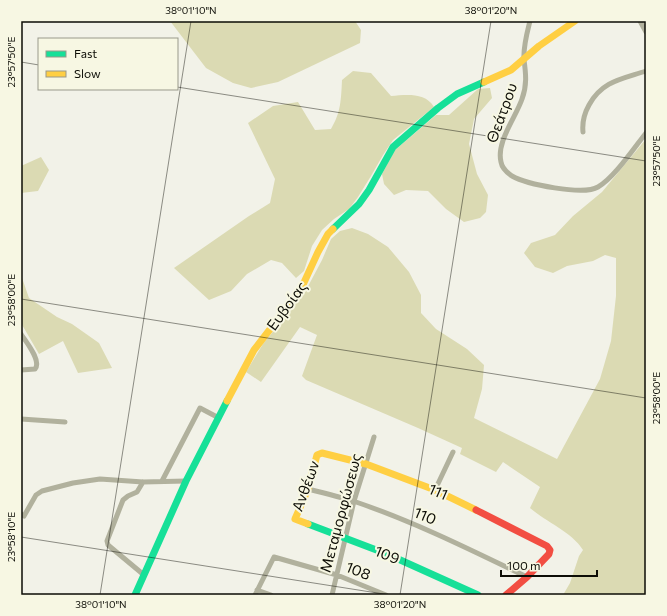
<svg xmlns="http://www.w3.org/2000/svg" width="667" height="616" font-family="Commissioner,sans-serif">
<style>
.green{fill:#dbdab3}
.lines{fill:none;stroke-linecap:round;stroke-linejoin:round}
.street{stroke:#b1b19d;stroke-width:5}
.fast{stroke:#16e098;stroke-width:7}
.slow{stroke:#ffcf43;stroke-width:7}
.jam{stroke:#f24e42;stroke-width:7}
.ticks{fill:none;stroke:#0d0d06;stroke-width:1;stroke-opacity:0.45}
.labels{text-anchor:middle;stroke-width:4;stroke-linejoin:round;paint-order:stroke}
.street-label{font-size:15px;fill:#0d0d06;stroke:#f7f7e3}
.neatline{fill:none;stroke:#0d0d06;stroke-width:1.5}
.ticks-label{font-size:10px;text-anchor:middle;fill:#0d0d06}
</style>
<rect width="100%" height="100%" fill="#f2f2e8"/>
<path class="green" d="M 170,21 L 355,21 L 361,30 L 360,43 L 278,82 L 251,88 L 233,83 L 206,68 Z
M 353,71 L 371,73 L 391,96 C 406,95 425,92 434,107 L 393,140 L 383,155 L 371,176 L 358,197 L 349,209 L 334,219 L 322,230 L 312,246 L 304,271 L 296,278 L 282,263 L 271,260 L 247,274 L 231,291 L 209,300 L 174,268 L 249,216 L 270,203 L 275,179 L 248,123 L 273,106 L 298,102 L 315,130 L 331,129 C 341,112 341,100 342,80 Z
M 490,88 L 492,98 L 474,119 L 469,144 L 477,174 L 488,195 L 486,212 L 480,218 L 464,222 L 446,209 L 428,191 L 406,190 L 394,195 L 384,184 L 382,174 L 395,150 L 436,115 L 449,115 L 478,89 Z
M 646,139 L 646,595 L 563,595 L 570,583 L 579,556 L 583,550 C 572,532 546,522 530,508 L 540,487 L 503,462 L 496,472 L 460,454 L 462,448 L 418,428 L 306,380 L 302,376 L 317,335 L 300,327 L 261,382 L 246,372 L 263,344 L 305,292 L 322,260 L 331,239 L 340,231 L 352,228 L 368,234 L 388,247 L 409,272 L 421,295 L 421,313 L 436,329 L 467,349 L 484,365 L 482,389 L 474,418 L 557,459 L 600,379 L 611,341 L 616,296 L 616,258 L 605,255 L 593,261 L 567,266 L 553,273 L 535,267 L 524,253 L 531,243 L 555,235 L 573,216 L 602,192 Z
M 41,157 L 49,170 L 38,191 L 21,193 L 21,166 Z
M 21,275 L 29,298 L 57,317 L 72,324 L 99,343 L 112,368 L 78,373 L 63,341 L 39,354 L 21,323 Z"/>
<g class="lines">
<path class="street" d="M 530,21 C 527,33 523,47 524,60 C 526,74 527,86 522,99 C 516,117 496,142 501,162 C 502,168 506,172 512,176 C 526,184 583,196 598,187 C 614,178 634,148 646,133
M 640,21 L 646,32
M 583,132 C 582,122 584,114 589,105 C 602,81 622,79 646,71
M 21,334 C 26,342 42,361 35,369 L 21,370
M 21,419 L 65,422
M 162,481 L 200,408 L 219,418
M 143,482 L 137,492 L 128,496 L 123,500 L 107,541 L 108,545 L 144,575
M 308,489 C 324,493 340,497 356,502 C 415,522 471,550 527,577
M 435,490 L 453,452
M 21,514 L 24,516 L 36,495 L 42,491 L 73,483 L 100,479 L 143,482 L 186,481
M 257,590 L 271,595
M 255,595 L 274,557 L 337,575 L 386,595
M 332,595 L 354,501 L 374,437"/>
<path class="fast" d="M 333,229 L 359,204 L 369,190 L 393,147 L 438,108 L 457,94 L 484,82
M 308,524 L 387,554 L 478,595
M 135,595 L 186,481 L 227,401"/>
<path class="slow" d="M 484,82 L 511,70 L 539,46 L 575,21
M 227,401 L 254,350 L 301,289 L 318,252 L 328,234 L 333,229
M 308,524 L 295,519 L 308,489 L 317,455 L 322,453 L 366,464 L 435,490 L 476,510"/>
<path class="jam" d="M 476,510 L 547,546 L 550,550 L 549,554 L 527,577 L 506,595"/>
</g>
<path class="ticks" d="M 21,62 L 39,65M 177,87 L 646,161M 21,299 L 646,398M 21,537 L 390,595M 100,595 L 191,21M 400,595 L 491,21"/>
<g class="labels">
<g class="street-label">
<text transform="translate(502 113) rotate(-70)" y="5">Θεάτρου</text>
<text transform="translate(287 306) rotate(-54)" y="5">Ευβοίας</text>
<text transform="translate(306 486) rotate(-70)" y="5">Ανθέων</text>
<text transform="translate(438 492) rotate(24)" y="5">111</text>
<text transform="translate(341 513) rotate(-75)" y="5">Μεταμορφώσεως</text>
<text transform="translate(425 516) rotate(23)" y="5">110</text>
<text transform="translate(387 555) rotate(22)" y="5">109</text>
<text transform="translate(358 571) rotate(22)" y="5">108</text>
</g>
</g>
<rect width="667" height="616" fill="none" stroke="#f7f7e3" stroke-width="44"/>
<rect x="38" y="38" width="140" height="52" fill="#f7f7e3" stroke="#99998b"/>
<rect x="46" y="51" width="20" height="6" fill="#16e098" stroke="#99998b"/>
<text x="74" y="58" font-size="12" fill="#0d0d06">Fast</text>
<rect x="46" y="71" width="20" height="6" fill="#ffcf43" stroke="#99998b"/>
<text x="74" y="78" font-size="12" fill="#0d0d06">Slow</text>
<path d="M501 570v6h96v-6" fill="none" stroke="#0d0d06" stroke-width="2"/>
<text x="507" y="570" font-size="12" fill="#0d0d06" stroke="#f7f7e3" stroke-width="3" paint-order="stroke">100 m</text>
<rect x="22" y="22" width="623" height="572" class="neatline"/>
<g class="ticks-label">
<text x="191" y="14">38°01'10"N</text>
<text x="491" y="14">38°01'20"N</text>
<text transform="translate(11 62) rotate(-90)" y="4">23°57'50"E</text>
<text transform="translate(656 161) rotate(-90)" y="4">23°57'50"E</text>
<text transform="translate(11 300) rotate(-90)" y="4">23°58'00"E</text>
<text transform="translate(656 398) rotate(-90)" y="4">23°58'00"E</text>
<text transform="translate(11 537) rotate(-90)" y="4">23°58'10"E</text>
<text x="101" y="608">38°01'10"N</text>
<text x="400" y="608">38°01'20"N</text>
</g>
</svg>
